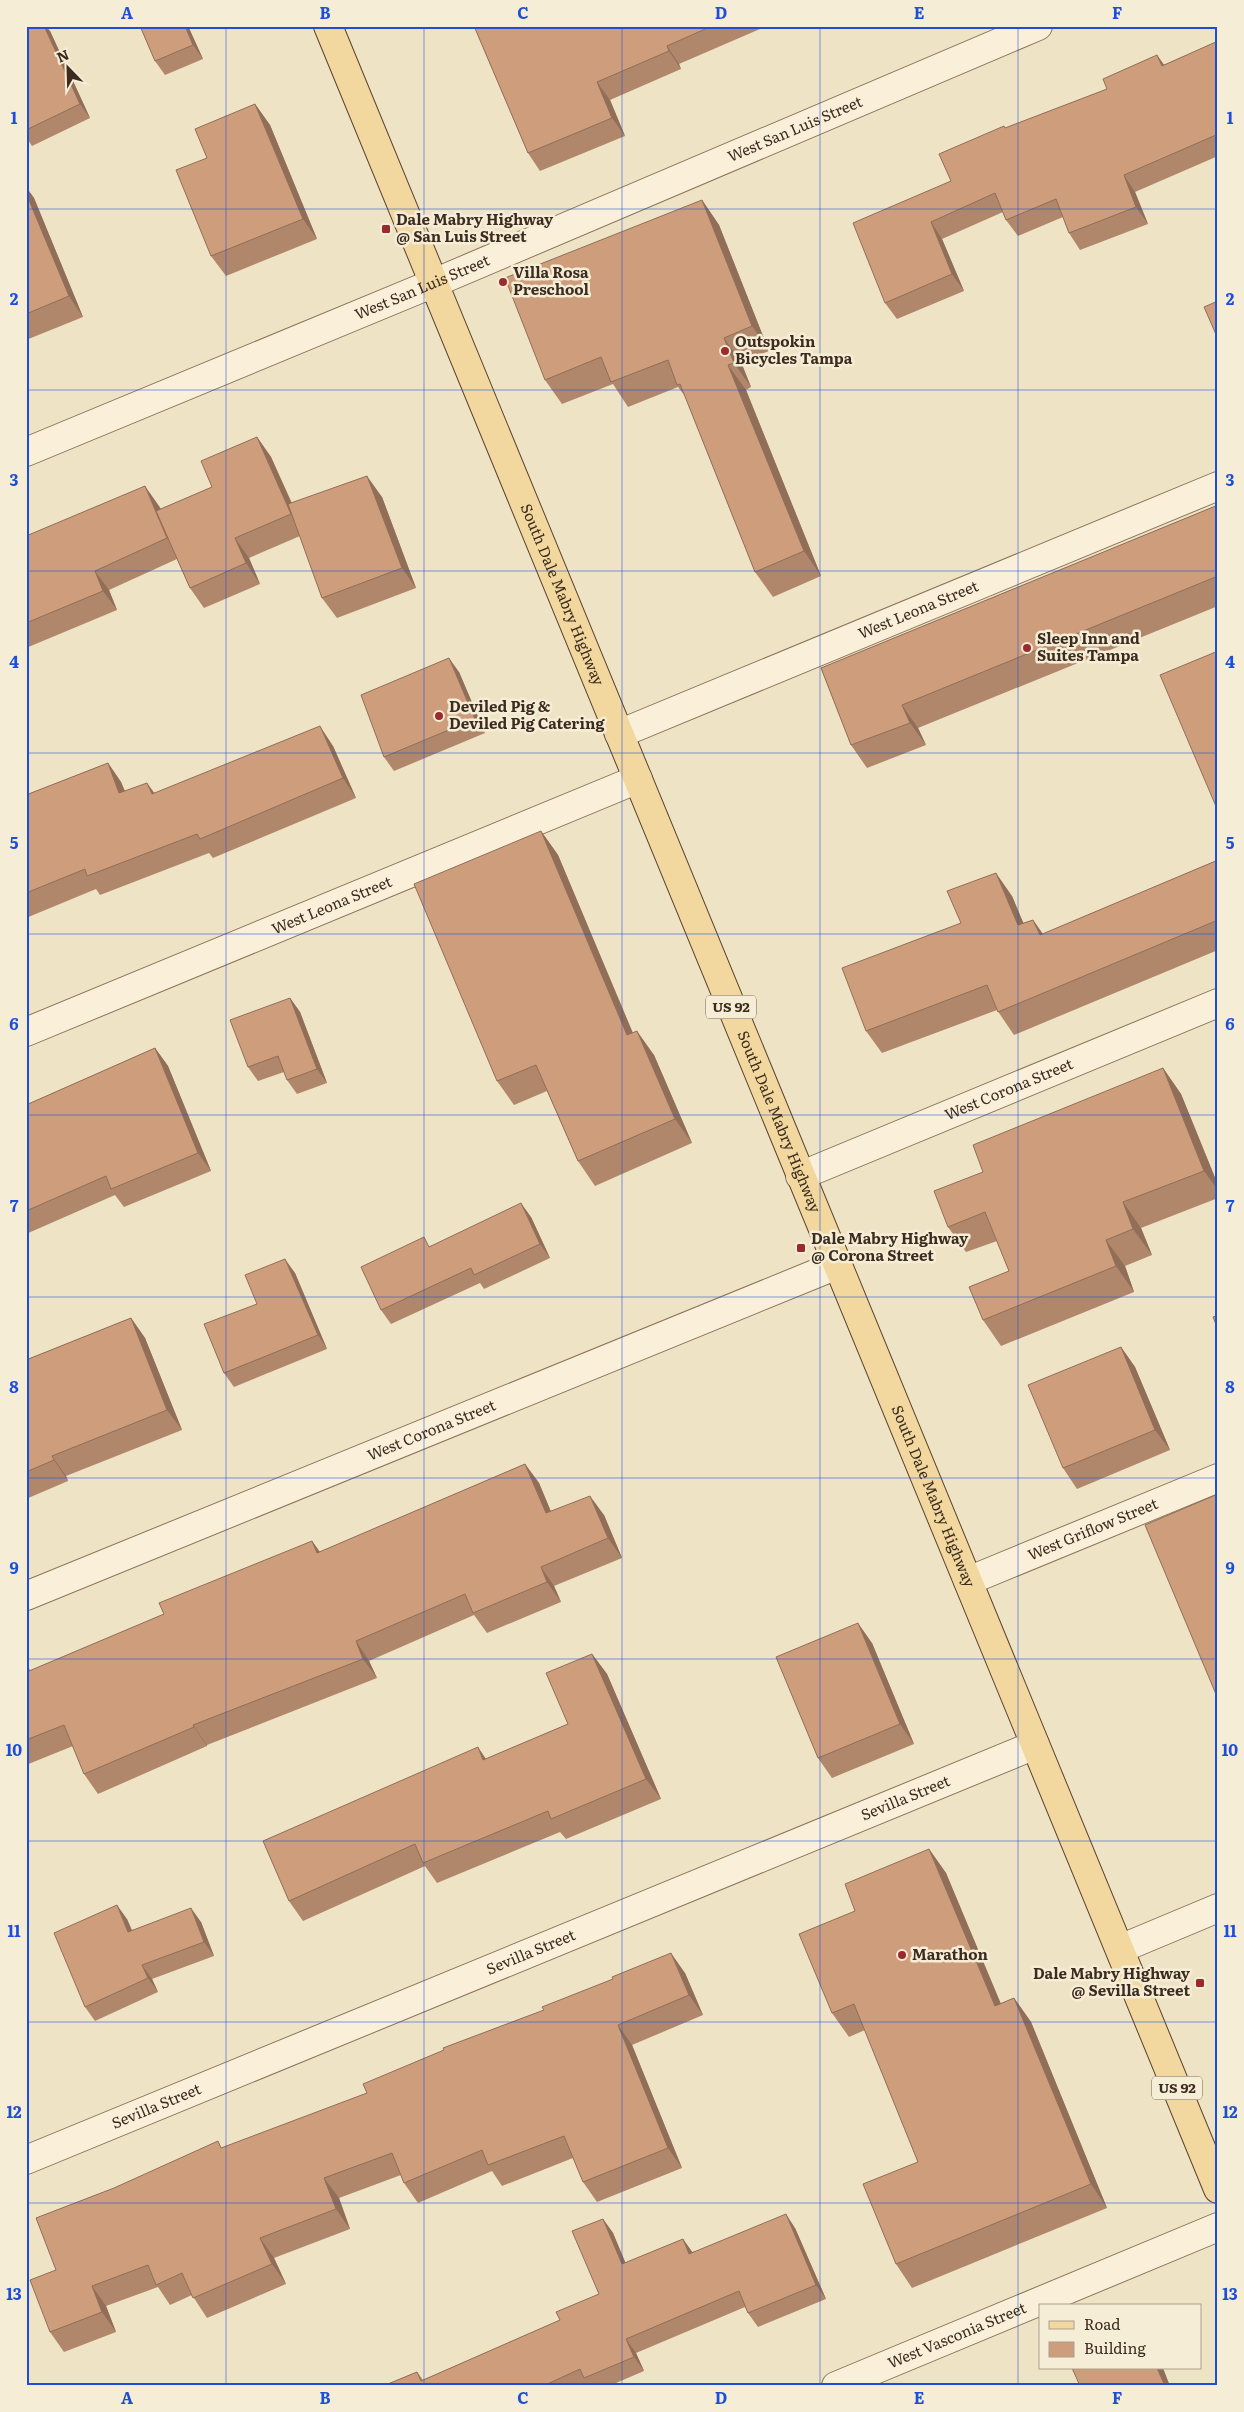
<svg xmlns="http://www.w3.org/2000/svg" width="1244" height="2412" font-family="Literata,serif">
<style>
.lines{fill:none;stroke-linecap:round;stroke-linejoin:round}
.minor-casing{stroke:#8b745b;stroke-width:30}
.major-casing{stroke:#59422f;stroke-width:30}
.minor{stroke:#faf0da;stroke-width:28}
.major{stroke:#f2d79e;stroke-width:28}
.wall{fill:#b1876b}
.shaded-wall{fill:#906e57}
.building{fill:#ce9d7c;stroke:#906e57}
.grid{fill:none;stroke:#1d4ed8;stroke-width:1;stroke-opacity:0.55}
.poi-dot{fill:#9b2a2c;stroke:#f6edd6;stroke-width:2}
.labels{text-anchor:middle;stroke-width:5;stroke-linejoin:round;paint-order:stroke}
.shield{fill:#f6edd6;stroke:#736656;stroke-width:1}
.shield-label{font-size:14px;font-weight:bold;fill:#3b2c1f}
.street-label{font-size:15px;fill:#3b2c1f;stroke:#f6edd6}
.poi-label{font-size:15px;font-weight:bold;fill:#3b2c1f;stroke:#f6edd6;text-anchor:start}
.neatline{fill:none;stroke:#1d4ed8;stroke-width:2}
.grid-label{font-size:16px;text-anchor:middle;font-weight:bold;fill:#1d4ed8}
</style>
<rect width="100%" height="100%" fill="#efe3c6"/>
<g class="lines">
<g class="minor-casing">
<g id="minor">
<path id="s1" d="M 26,452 L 434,283 L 1038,26"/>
<path id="s2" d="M 619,734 L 1218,486"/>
<path id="s3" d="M 26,1032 L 638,779"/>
<path id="s4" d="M 800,1176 L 1218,1003"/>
<path id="s5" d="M 968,1581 L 1218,1478"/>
<path id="s6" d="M 26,1596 L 837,1265"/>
<path d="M 1120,1949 L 1218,1908"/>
<path id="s7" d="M 26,2160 L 1035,1745"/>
<path id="s8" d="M 836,2386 L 1218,2227"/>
</g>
</g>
<g class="major-casing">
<g id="major">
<path id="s9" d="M 328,26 L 1218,2189"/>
</g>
</g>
<use href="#minor" class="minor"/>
<use href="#major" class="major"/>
</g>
<path class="wall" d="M 26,26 L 50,31 L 90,118 L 32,146 L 26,137 Z
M 140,26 L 188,26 L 203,59 L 165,75 L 155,61 Z
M 474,26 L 767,26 L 679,64 L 681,69 L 610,100 L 625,136 L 540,171 L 528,153 Z
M 1218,41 L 1218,156 L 1135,192 L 1148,224 L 1080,250 L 1069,233 L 1063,217 L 1018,236 L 1006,220 L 1003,212 L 942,239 L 964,291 L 897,319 L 885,303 L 951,181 L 1006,128 L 1107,89 L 1157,55 L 1164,65 Z
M 255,104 L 270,125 L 317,239 L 226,276 L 211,256 L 207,158 Z
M 26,187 L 34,198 L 83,317 L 26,340 Z
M 702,200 L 719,225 L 769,351 L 741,362 L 751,387 L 746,390 L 821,576 L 773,597 L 755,572 L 685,396 L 678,387 L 628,407 L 613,384 L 562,404 L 545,380 Z
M 257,437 L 271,457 L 292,503 L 382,497 L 416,588 L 337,618 L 322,598 L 300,536 L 249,558 L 260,584 L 204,608 L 190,588 L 177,559 L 109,590 L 117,610 L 26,648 L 26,536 L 159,506 L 161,509 L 212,487 Z
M 1218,505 L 1218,606 L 918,728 L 926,745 L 867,768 L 851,745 L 821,668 Z
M 459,672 L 485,733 L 394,771 L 384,757 Z
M 333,746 L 356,798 L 213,858 L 209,853 L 100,895 L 96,889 L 26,918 L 26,795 L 108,763 L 121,782 L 125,791 L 155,793 Z
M 541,831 L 558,855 L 633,1033 L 654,1055 L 692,1143 L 595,1186 L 578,1161 L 547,1091 L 514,1105 L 497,1081 Z
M 1218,860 L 1218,950 L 1014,1035 L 997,1010 L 882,1053 L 866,1031 L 961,923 L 1012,896 L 1023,923 L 1033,920 L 1043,934 Z
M 290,998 L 300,1012 L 327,1083 L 297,1094 L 287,1080 L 284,1072 L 258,1081 L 248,1067 Z
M 155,1048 L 168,1066 L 211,1171 L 124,1207 L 115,1195 L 26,1234 L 26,1105 Z
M 1163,1068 L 1181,1094 L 1218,1185 L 1218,1198 L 1141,1228 L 1152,1255 L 1125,1266 L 1134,1292 L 1001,1346 L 983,1320 L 1009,1271 L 997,1241 L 966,1252 L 948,1227 L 983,1172 Z
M 531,1217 L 550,1258 L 484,1289 L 480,1283 L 391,1324 L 381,1310 L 430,1246 Z
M 295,1273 L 327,1349 L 234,1387 L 224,1373 L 257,1304 Z
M 131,1318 L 145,1338 L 182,1430 L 66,1476 L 68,1481 L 26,1499 L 26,1360 Z
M 1121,1347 L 1135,1367 L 1170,1450 L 1077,1489 L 1063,1468 Z
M 525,1464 L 539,1483 L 551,1512 L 604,1515 L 622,1558 L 554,1586 L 561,1602 L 487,1633 L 474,1615 L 369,1661 L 377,1678 L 207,1745 L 207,1746 L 98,1794 L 84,1774 L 73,1746 L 26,1765 L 26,1665 L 31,1671 L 164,1614 L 312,1541 L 320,1552 Z
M 872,1643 L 914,1744 L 832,1778 L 818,1758 Z
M 592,1654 L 607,1674 L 661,1799 L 566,1839 L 560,1832 L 437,1883 L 425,1866 L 303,1921 L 289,1901 L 486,1759 L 568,1724 Z
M 929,1849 L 946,1873 L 1000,2004 L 1014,1998 L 1031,2022 L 1107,2208 L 912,2288 L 896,2264 L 918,2162 L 865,2030 L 849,2037 L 832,2013 L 855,1911 Z
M 127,1919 L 132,1930 L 201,1922 L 214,1956 L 152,1979 L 158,1992 L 95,2021 L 85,2007 Z
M 685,1973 L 703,2015 L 632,2045 L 682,2168 L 597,2202 L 583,2182 L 573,2158 L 502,2186 L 492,2171 L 418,2203 L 404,2183 L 401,2175 L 339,2198 L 350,2229 L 274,2258 L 286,2284 L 207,2318 L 192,2295 L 170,2305 L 158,2287 L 106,2306 L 116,2332 L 64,2352 L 50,2332 L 56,2270 L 223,2148 Z
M 603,2219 L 613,2233 L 625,2263 L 683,2239 L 692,2252 L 795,2228 L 826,2299 L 758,2327 L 748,2313 L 745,2307 L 636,2353 L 644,2371 L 609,2386 L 589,2386 L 588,2384 L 584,2386 L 383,2386 L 417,2372 L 423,2380 L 560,2320 L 599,2294 Z"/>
<path class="shaded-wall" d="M 44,26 L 46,26 L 50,31 L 90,118 L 80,104 Z
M 185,26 L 188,26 L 203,59 L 193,45 Z
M 667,46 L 679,64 L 681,69 L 669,51 Z
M 1157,55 L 1169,72 L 1162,66 Z
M 597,82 L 610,100 L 625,136 L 612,118 Z
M 255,104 L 270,125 L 317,239 L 303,219 Z
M 1124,175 L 1135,192 L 1148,224 L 1136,207 Z
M 26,187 L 34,198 L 83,317 L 69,296 L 26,193 Z
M 702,200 L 719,225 L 769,351 L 752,326 Z
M 931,222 L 942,239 L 964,291 L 952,274 Z
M 724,338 L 741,362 L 751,387 L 734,363 Z
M 728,365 L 746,390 L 821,576 L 804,551 Z
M 257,437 L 271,457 L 305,534 L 291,514 Z
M 367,476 L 382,497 L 416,588 L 402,568 Z
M 145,486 L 159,506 L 181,558 L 167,538 Z
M 235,538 L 249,558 L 260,584 L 246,563 Z
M 95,571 L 109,590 L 117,610 L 103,591 Z
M 449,658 L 459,672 L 485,733 L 475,719 Z
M 902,705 L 918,728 L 926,745 L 910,723 Z
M 320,726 L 333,746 L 356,798 L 343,778 Z
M 108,763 L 121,782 L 133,812 L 119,793 Z
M 147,783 L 161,802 L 152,794 Z
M 541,831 L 558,855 L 644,1060 L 627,1035 Z
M 996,873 L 1012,896 L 1034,948 L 1018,925 Z
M 1033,920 L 1049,943 L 1040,935 Z
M 290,998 L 300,1012 L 327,1083 L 317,1069 Z
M 637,1031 L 654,1055 L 692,1143 L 675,1119 Z
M 155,1048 L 168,1066 L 211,1171 L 198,1153 Z
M 1163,1068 L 1181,1094 L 1218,1185 L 1218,1190 L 1204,1171 Z
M 1123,1202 L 1141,1228 L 1152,1255 L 1133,1229 Z
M 521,1203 L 531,1217 L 550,1258 L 540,1244 Z
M 1106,1240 L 1125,1266 L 1134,1292 L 1116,1266 Z
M 285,1259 L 295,1273 L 327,1349 L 318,1335 Z
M 131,1318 L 145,1338 L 182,1430 L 167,1410 Z
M 1121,1347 L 1135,1367 L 1170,1450 L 1155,1430 Z
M 52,1456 L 66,1476 L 68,1481 L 54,1460 Z
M 525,1464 L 539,1483 L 560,1533 L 546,1513 Z
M 590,1496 L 604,1515 L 622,1558 L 608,1538 Z
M 312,1541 L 326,1561 L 317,1553 Z
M 541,1567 L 554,1586 L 561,1602 L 547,1582 Z
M 858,1623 L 872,1643 L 914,1744 L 900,1724 Z
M 356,1641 L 369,1661 L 377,1678 L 363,1659 Z
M 592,1654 L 607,1674 L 661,1799 L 646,1779 Z
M 193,1725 L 207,1745 L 207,1746 L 194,1727 Z
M 478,1747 L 492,1768 L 483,1760 Z
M 929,1849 L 946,1873 L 1012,2030 L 995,2006 Z
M 117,1905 L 127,1919 L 138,1946 L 128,1932 Z
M 191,1908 L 201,1922 L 214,1956 L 204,1942 Z
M 671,1953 L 685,1973 L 703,2015 L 689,1995 Z
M 142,1965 L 152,1979 L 158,1992 L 148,1978 Z
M 1014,1998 L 1031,2022 L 1107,2208 L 1091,2184 Z
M 618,2025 L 632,2045 L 682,2168 L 668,2148 Z
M 324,2178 L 339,2198 L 350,2229 L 336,2209 Z
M 786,2214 L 795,2228 L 826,2299 L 816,2285 Z
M 603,2219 L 613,2233 L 632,2278 L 622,2264 Z
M 260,2238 L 274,2258 L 286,2284 L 272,2264 Z
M 683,2239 L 693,2253 L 689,2254 Z
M 92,2286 L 106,2306 L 116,2332 L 102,2312 Z
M 626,2339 L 636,2353 L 644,2371 L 634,2357 Z
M 1157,2368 L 1163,2368 L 1170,2386 L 1165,2386 Z"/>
<path class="building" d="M 26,26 L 44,26 L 80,104 L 26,130 Z
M 140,26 L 185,26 L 193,45 L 155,61 Z
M 474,26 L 712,26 L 667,46 L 669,51 L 597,82 L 612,118 L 528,153 Z
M 1218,41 L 1218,139 L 1216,135 L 1124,175 L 1136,207 L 1069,233 L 1056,199 L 1006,220 L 995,193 L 931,222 L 952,274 L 885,303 L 853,223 L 951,181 L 939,154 L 1004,126 L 1005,128 L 1107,89 L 1103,79 L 1157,55 L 1162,66 Z
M 255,104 L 303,219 L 211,256 L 176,170 L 207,158 L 195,129 Z
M 26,193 L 69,296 L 26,314 Z
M 702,200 L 752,326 L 724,338 L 734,363 L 728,365 L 804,551 L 755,572 L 680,384 L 677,385 L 668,360 L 611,382 L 601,357 L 545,380 L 505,278 Z
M 1218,301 L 1218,339 L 1204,307 Z
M 257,437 L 291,514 L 235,538 L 246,563 L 190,588 L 156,511 L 212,487 L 201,461 Z
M 367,476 L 402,568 L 322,598 L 288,504 Z
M 145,486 L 167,538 L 95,571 L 103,591 L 26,623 L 26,536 Z
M 1218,505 L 1218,576 L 902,705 L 910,723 L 851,745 L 821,668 Z
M 1218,651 L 1218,811 L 1160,675 Z
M 449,658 L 475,719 L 384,757 L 361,695 Z
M 320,726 L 343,778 L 200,839 L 197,834 L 87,876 L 85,869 L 26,893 L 26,795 L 108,763 L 119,793 L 147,783 L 152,794 Z
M 541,831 L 627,1035 L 637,1031 L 675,1119 L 578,1161 L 536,1065 L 497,1081 L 414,884 Z
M 1218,860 L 1218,920 L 998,1012 L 987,985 L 866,1031 L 842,968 L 961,923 L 947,891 L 996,873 L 1018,925 L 1033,920 L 1040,935 Z
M 290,998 L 317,1069 L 287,1080 L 278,1056 L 248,1067 L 230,1020 Z
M 155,1048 L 198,1153 L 111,1189 L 106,1176 L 26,1211 L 26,1105 Z
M 1163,1068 L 1204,1171 L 1123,1202 L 1133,1229 L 1106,1240 L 1116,1266 L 983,1320 L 969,1287 L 1009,1271 L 985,1212 L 948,1227 L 934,1191 L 983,1172 L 973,1145 Z
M 521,1203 L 540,1244 L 474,1275 L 471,1268 L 381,1310 L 361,1267 L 424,1237 L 429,1247 Z
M 285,1259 L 318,1335 L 224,1373 L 204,1324 L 257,1304 L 245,1275 Z
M 1218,1315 L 1218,1329 L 1213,1317 Z
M 131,1318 L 167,1410 L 52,1456 L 54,1460 L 26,1472 L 26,1360 Z
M 1121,1347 L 1155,1430 L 1063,1468 L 1028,1385 Z
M 525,1464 L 546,1513 L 590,1496 L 608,1538 L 541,1567 L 547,1582 L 473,1613 L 465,1594 L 356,1641 L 363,1659 L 193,1725 L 194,1727 L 84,1774 L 64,1725 L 26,1740 L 26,1665 L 27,1665 L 29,1671 L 164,1614 L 159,1603 L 312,1541 L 317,1553 Z
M 1218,1494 L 1218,1699 L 1145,1525 Z
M 858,1623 L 900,1724 L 818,1758 L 776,1657 Z
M 592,1654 L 646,1779 L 551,1819 L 548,1811 L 423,1863 L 415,1844 L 289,1901 L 263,1841 L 478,1747 L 483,1760 L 568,1724 L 546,1673 Z
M 929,1849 L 995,2006 L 1014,1998 L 1091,2184 L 896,2264 L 863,2184 L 918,2162 L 854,2004 L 832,2013 L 799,1934 L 855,1911 L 845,1884 Z
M 117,1905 L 128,1932 L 191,1908 L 204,1942 L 142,1965 L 148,1978 L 85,2007 L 54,1933 Z
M 671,1953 L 689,1995 L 618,2025 L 668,2148 L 583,2182 L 564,2136 L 488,2165 L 482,2150 L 404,2183 L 392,2153 L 324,2178 L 336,2209 L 260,2238 L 272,2264 L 193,2298 L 182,2273 L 156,2285 L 148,2265 L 92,2286 L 102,2312 L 50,2332 L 30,2280 L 56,2270 L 36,2218 L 114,2188 L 218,2141 L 221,2148 L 367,2093 L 363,2084 L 444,2050 L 443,2048 L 544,2010 L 542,2007 L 613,1979 L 612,1977 Z
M 786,2214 L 816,2285 L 748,2313 L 739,2291 L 626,2339 L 634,2357 L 584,2378 L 580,2369 L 543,2386 L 383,2386 L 417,2372 L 421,2381 L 560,2320 L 556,2312 L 599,2294 L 572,2231 L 603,2219 L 622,2264 L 683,2239 L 689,2254 Z
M 1072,2368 L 1157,2368 L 1165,2386 L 1080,2386 Z"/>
<path class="grid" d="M 226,26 L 226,2386M 424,26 L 424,2386M 622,26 L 622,2386M 820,26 L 820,2386M 1018,26 L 1018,2386M 26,209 L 1218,209M 26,390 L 1218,390M 26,571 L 1218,571M 26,753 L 1218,753M 26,934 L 1218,934M 26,1115 L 1218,1115M 26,1297 L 1218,1297M 26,1478 L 1218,1478M 26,1659 L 1218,1659M 26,1841 L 1218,1841M 26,2022 L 1218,2022M 26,2203 L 1218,2203"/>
<g class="poi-dot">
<rect x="381" y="224" width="10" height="10" rx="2.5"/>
<circle cx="503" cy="282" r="5"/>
<circle cx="725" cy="351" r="5"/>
<circle cx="1027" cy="648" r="5"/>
<circle cx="439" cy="716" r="5"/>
<rect x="796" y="1243" width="10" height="10" rx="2.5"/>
<circle cx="902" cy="1955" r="5"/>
<rect x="1195" y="1978" width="10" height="10" rx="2.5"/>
</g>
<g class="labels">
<g class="shield">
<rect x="706" y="995.5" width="50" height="23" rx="4"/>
<rect x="1152" y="2076.5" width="50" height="23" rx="4"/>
</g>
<g class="shield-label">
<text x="731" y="1012">US 92</text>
<text x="1177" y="2093">US 92</text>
</g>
<g class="street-label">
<text dy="5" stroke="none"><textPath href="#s1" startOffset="834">West San Luis Street</textPath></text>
<text dy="5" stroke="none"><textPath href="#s1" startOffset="429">West San Luis Street</textPath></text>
<text dy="5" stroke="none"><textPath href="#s9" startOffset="615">South Dale Mabry Highway</textPath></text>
<text dy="5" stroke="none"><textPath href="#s2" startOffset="324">West Leona Street</textPath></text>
<text dy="5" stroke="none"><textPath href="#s3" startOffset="331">West Leona Street</textPath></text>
<text dy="5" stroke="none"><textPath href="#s4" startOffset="226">West Corona Street</textPath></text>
<text dy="5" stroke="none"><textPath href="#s9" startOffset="1185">South Dale Mabry Highway</textPath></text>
<text dy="5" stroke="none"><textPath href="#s6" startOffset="438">West Corona Street</textPath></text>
<text dy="5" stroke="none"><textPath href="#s9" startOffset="1590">South Dale Mabry Highway</textPath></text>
<text dy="5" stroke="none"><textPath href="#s5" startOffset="135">West Griflow Street</textPath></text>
<text dy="5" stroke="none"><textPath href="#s7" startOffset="951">Sevilla Street</textPath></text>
<text dy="5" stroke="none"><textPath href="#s7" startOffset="546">Sevilla Street</textPath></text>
<text dy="5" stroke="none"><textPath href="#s7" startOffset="141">Sevilla Street</textPath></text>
<text dy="5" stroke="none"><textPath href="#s8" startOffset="131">West Vasconia Street</textPath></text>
</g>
<g class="poi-label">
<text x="396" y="225">Dale Mabry Highway<tspan x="396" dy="17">@ San Luis Street</tspan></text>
<text x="513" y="278">Villa Rosa<tspan x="513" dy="17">Preschool</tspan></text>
<text x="735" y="347">Outspokin<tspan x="735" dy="17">Bicycles Tampa</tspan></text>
<text x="1037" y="644">Sleep Inn and<tspan x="1037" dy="17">Suites Tampa</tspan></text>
<text x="449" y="712">Deviled Pig &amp;<tspan x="449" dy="17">Deviled Pig Catering</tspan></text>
<text x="811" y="1244">Dale Mabry Highway<tspan x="811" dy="17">@ Corona Street</tspan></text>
<text x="912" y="1960">Marathon</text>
<text x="1190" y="1979" text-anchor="end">Dale Mabry Highway<tspan x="1190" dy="17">@ Sevilla Street</tspan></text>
</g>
</g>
<rect width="1244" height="2412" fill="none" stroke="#f6edd6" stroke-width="55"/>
<rect x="1039" y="2304" width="162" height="65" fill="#f6edd6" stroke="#aba08d"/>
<rect x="1049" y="2321" width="25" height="8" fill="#f2d79e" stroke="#aba08d"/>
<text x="1084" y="2330" font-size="15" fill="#3b2c1f">Road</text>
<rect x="1049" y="2342" width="25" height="15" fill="#ce9d7c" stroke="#aba08d"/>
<text x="1084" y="2354" font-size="15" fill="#3b2c1f">Building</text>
<g transform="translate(68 68) rotate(337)" stroke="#f6edd6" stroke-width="4" paint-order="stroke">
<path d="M0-4L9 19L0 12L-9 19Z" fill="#3b2c1f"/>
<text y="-8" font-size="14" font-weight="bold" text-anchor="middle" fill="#3b2c1f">N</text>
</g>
<rect x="28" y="28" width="1188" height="2356" class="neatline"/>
<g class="grid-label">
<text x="127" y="19">A</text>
<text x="325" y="19">B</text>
<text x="523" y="19">C</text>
<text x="721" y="19">D</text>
<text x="919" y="19">E</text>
<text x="1117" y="19">F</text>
<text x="14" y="124">1</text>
<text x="1230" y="124">1</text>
<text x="14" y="305">2</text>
<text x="1230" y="305">2</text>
<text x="14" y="486">3</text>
<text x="1230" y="486">3</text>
<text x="14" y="668">4</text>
<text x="1230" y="668">4</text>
<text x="14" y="849">5</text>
<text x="1230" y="849">5</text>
<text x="14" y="1030">6</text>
<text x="1230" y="1030">6</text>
<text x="14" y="1212">7</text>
<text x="1230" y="1212">7</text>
<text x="14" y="1393">8</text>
<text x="1230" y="1393">8</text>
<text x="14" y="1574">9</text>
<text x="1230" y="1574">9</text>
<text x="14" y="1756">10</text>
<text x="1230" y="1756">10</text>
<text x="14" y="1937">11</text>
<text x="1230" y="1937">11</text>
<text x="14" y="2118">12</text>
<text x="1230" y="2118">12</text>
<text x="14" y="2300">13</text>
<text x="1230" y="2300">13</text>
<text x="127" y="2404">A</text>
<text x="325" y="2404">B</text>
<text x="523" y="2404">C</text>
<text x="721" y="2404">D</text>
<text x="919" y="2404">E</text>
<text x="1117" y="2404">F</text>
</g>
</svg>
